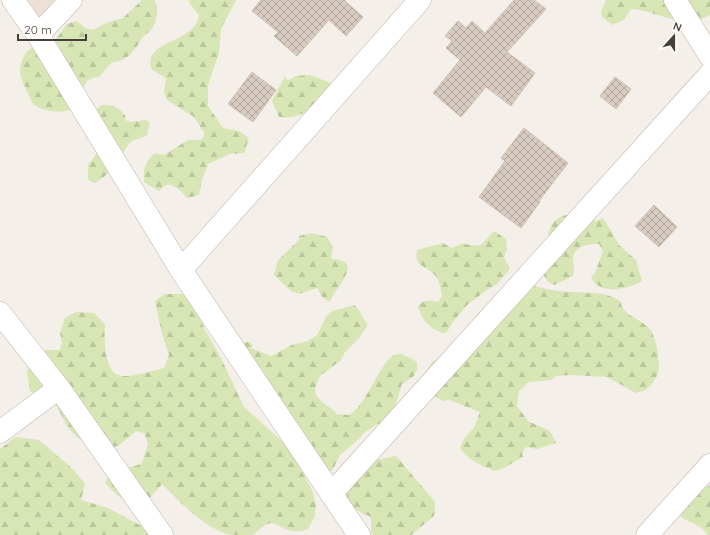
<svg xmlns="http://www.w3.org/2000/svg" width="710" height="535" font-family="Quicksand,sans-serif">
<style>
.education{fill:#ece1d4}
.forest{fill:url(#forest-firs)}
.building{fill:url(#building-cross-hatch);stroke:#d0c0b2}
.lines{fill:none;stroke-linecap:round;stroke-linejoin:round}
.minor-casing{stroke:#bfb5ac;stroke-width:23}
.minor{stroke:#fff;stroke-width:22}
</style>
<defs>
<pattern id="forest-firs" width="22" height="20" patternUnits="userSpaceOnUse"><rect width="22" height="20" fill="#d7e6b4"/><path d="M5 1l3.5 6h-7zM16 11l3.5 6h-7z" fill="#bac69c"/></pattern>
<pattern id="building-cross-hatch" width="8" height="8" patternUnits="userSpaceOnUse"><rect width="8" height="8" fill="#d8ccc2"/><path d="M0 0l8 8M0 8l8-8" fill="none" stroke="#b1a79f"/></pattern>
</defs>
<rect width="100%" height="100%" fill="#f4efe9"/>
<path class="education" d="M 13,0 L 71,0 L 38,35 Z"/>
<path class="forest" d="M 142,0 L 154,0 C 160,9 157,24 149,32 C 147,34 144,35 142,38 C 135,50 127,62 112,62 L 100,76 L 87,80 C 83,88 81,99 75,106 C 65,116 42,111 33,104 C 30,97 20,78 20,72 C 21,48 37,44 56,39 L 67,24 L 77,21 L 85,28 L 93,30 L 106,23 L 123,18 Z
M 189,0 L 236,0 L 221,29 L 219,53 L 208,85 L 208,106 L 223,128 L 239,131 L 249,138 L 244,153 L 230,154 L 208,164 L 202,180 L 199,195 L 187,198 C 182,192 172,181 164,186 C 162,188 160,190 159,191 L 144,182 C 143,168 145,162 155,153 L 164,155 L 188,140 L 201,140 L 205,134 L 194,117 L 167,100 L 164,92 L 166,79 L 163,76 L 152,70 C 140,40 196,44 199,15 L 190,4 Z
M 606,0 L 710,0 L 710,15 C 685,30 660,13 634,9 L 630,10 L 624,20 L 612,25 L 602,17 L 601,12 Z
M 310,75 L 333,84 C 317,102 306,121 279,117 L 272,101 L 285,76 L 286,79 L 289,80 L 296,76 Z
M 102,105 C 113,105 120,107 126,117 L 125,120 L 131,122 L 146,120 L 150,123 L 147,134 L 144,137 L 132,141 L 128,145 L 113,170 L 95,183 L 88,180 L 88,165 L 95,156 L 98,148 L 86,137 L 91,113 Z
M 580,215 L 596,221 L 602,218 L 605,221 L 619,245 L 636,260 L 642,281 C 630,289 598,296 591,277 L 595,273 L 603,251 L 599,244 C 587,244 573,246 573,260 C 573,266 575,270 573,276 L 554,285 L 547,281 L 542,272 L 555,246 L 548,234 C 554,216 562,214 580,215 Z
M 494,231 L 506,239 L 507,249 L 504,257 L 510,269 L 496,285 L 488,289 L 467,305 L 452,323 L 447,332 L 443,333 C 428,327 424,323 418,307 C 423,299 429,300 438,302 L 442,296 C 441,289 439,279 434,274 C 425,265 414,267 417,250 L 443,243 L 452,248 L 463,243 C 481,250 483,243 494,231 Z
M 312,233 L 327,237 L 333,247 L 331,258 L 345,262 L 348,267 C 346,281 335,289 330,302 L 323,298 L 317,288 L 299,294 L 291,291 L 274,275 L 278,260 L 299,240 L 299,236 Z
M 530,285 C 543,288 557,292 571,292 C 588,293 605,291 620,301 C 624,317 640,318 649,328 C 657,338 660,361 658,373 C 657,377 651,386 647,389 C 645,391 639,392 636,393 L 607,377 L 570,375 L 556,376 L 551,380 L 529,382 L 519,391 L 517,406 L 528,421 L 550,431 L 556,443 L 537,449 L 526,447 L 522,453 L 523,457 L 502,469 L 495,471 C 482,466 468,460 460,448 L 465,437 L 474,428 L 480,412 L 449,400 L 443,401 L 428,392 L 422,381 L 423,376 L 432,362 L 445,356 L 469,327 L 476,316 L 485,306 Z
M 164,294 L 190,294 L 205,330 L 221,358 L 244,407 L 284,443 L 294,457 L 313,492 L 316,506 L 315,516 L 308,529 C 304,530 300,532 296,531 C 275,531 277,511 253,535 C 247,535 238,535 232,535 C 207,531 179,501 162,484 L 150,498 L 150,504 C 126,504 121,500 105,483 C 112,465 127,471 142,463 L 148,443 L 144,433 L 136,431 L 118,446 L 112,447 L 89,442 L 78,438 L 68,428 L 56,405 L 30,391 L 27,372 L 35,350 L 60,350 L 62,343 L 60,333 L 65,318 L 76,312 L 94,313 L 105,324 C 104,336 104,367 116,374 C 125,380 153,371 164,368 L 169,355 L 162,334 L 155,301 Z
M 354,305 C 361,310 362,318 368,325 L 359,338 L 345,352 L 340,361 L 320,376 L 315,388 L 316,395 L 322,402 L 335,411 L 336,414 L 349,415 C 356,411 363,401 367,394 C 374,385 386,352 400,354 C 406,355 412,359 417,362 L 417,370 L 414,376 L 402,384 L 393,413 L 386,423 L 377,424 L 364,433 L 359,439 L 340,455 L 332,471 L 328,470 L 239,343 L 249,342 L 253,345 L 251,348 L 271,356 L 292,345 L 308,341 L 317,335 L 326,317 L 332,311 Z
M 15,437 L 39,440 L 73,469 L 85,484 L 81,500 L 108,508 L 151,531 L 151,535 L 0,535 L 0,449 Z
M 396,456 L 435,502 L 434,516 L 411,535 L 373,535 L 371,532 L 371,517 C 337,504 346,488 355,460 L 381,459 Z
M 700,485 L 707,487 L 710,485 L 710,535 L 707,535 C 703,524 686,523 678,514 Z"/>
<path class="building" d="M 261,0 L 346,0 L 345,1 L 363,17 L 346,36 L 329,20 L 297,56 L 274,36 L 278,32 L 252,11 Z
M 514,0 L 534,0 L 546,9 L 507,52 L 535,73 L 511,106 L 486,87 L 461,117 L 433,93 L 460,60 L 446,48 L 452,41 L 445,36 L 458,21 L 466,28 L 472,21 L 485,33 Z
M 252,72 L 276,90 L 253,122 L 228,104 Z
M 615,77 L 631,89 L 616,109 L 600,96 Z
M 524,128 L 568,163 L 539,201 L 540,202 L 521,228 L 479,197 L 505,161 L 501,158 Z
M 654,205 L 677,227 L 659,247 L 635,226 Z"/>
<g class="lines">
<g class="minor-casing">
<path id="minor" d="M 13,0 L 38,35 L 181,270 L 359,535
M 675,0 L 710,56
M 38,35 L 71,0
M 181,270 L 420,0
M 0,313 L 59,388 L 162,535
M 0,432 L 59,388
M 331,494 L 710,74
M 647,535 L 710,465"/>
</g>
<use href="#minor" class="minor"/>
</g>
<g transform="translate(674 36) rotate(21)" stroke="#ffffff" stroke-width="3" paint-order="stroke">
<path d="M0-3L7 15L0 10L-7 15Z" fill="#473f38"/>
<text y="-6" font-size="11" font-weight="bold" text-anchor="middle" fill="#473f38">N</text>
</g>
<path d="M18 34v6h68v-6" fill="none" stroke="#473f38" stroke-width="2"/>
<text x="24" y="34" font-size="12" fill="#473f38" stroke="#ffffff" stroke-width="3" paint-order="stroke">20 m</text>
</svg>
